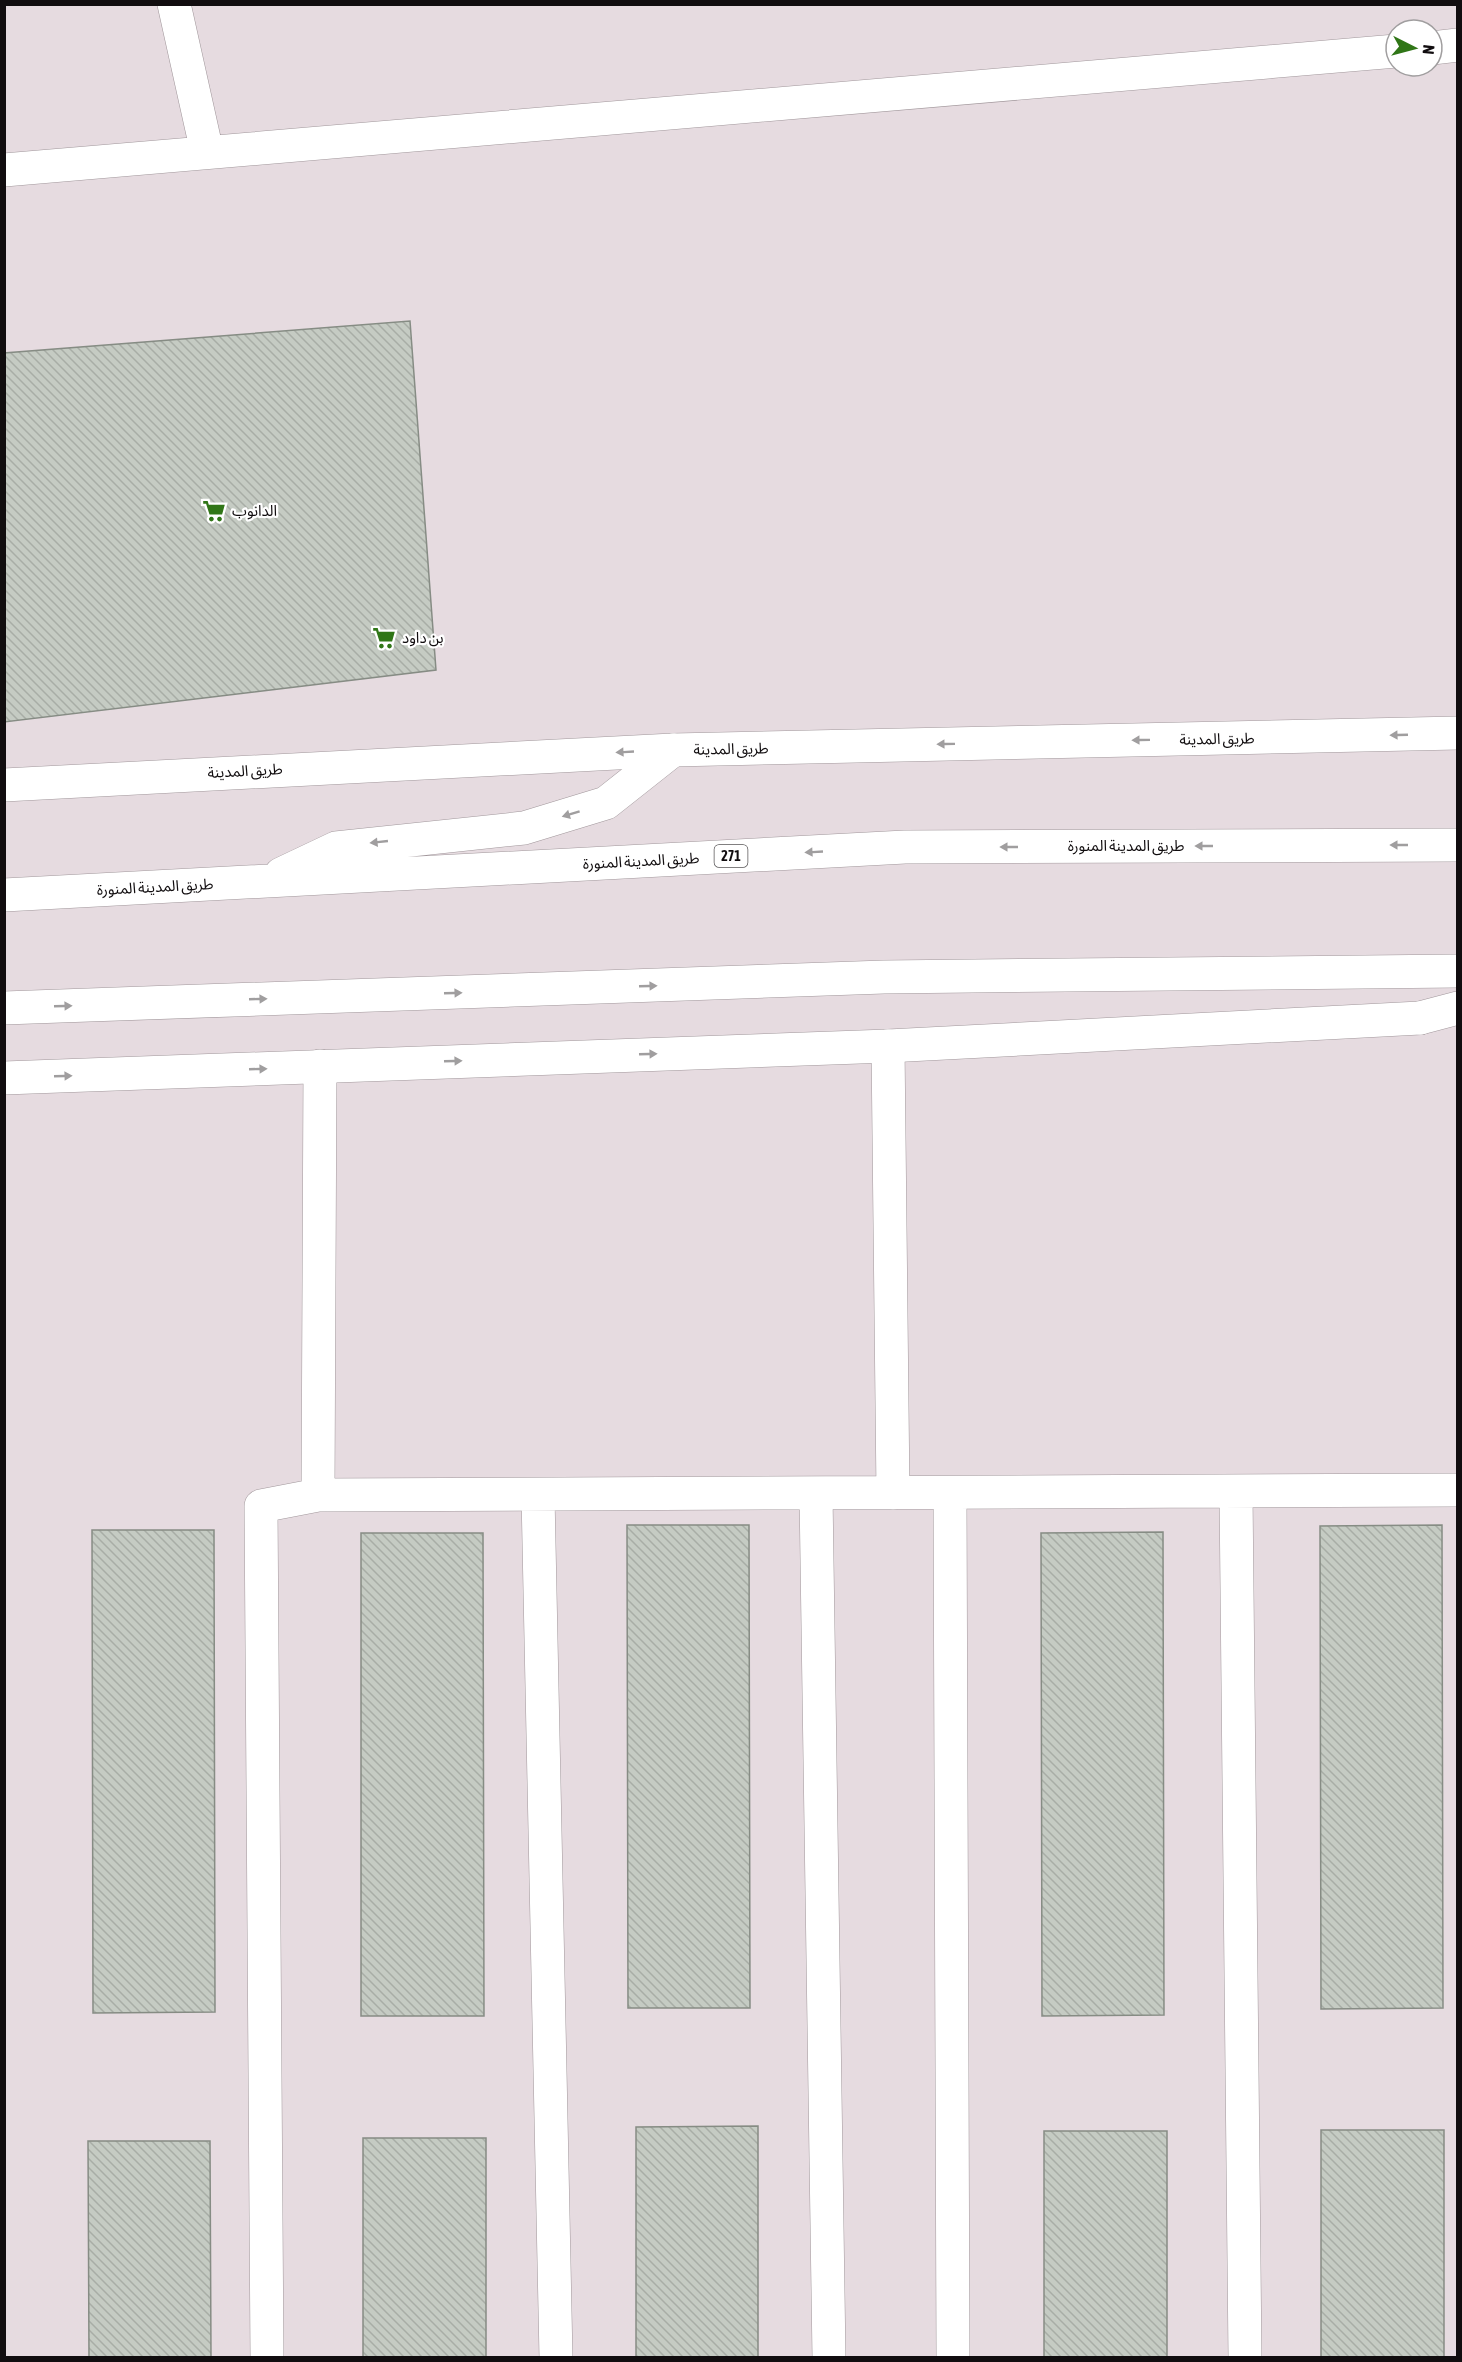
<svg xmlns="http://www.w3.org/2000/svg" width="1462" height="2362" font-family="'Asap Condensed','Noto Sans Arabic',sans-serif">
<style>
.building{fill:url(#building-back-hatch);stroke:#868c84;stroke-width:1.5}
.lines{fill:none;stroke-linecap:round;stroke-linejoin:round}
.street-casing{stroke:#a1979b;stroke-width:34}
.primary-casing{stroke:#a1979b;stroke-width:34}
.highway-casing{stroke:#a1979b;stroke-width:34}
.street{stroke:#fff;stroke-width:33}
.primary{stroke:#fff;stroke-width:33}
.highway{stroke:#fff;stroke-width:33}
.oneway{fill:#a09e9f}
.labels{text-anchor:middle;stroke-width:4.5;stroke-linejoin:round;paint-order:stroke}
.shield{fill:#fff;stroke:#585657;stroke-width:1.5}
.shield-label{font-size:14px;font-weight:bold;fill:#110d0f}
.poi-label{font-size:15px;fill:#110d0f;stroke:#fff;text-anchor:start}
.street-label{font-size:15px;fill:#110d0f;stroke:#fff}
</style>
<defs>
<pattern id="building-back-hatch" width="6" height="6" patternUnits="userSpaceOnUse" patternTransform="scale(1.5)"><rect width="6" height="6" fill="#c5cbc3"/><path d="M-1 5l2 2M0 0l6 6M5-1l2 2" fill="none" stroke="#a8ada6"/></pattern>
</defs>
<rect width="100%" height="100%" fill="#e6dbe0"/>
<path class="building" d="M 410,321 L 436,670 L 4,722 L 4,353 Z
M 627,1525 L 749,1525 L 750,2008 L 628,2008 Z
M 1442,1525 L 1443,2008 L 1321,2009 L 1320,1526 Z
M 92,1530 L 214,1530 L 215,2012 L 93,2013 Z
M 1163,1532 L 1164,2015 L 1042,2016 L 1041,1533 Z
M 361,1533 L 483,1533 L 484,2016 L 361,2016 Z
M 758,2126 L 758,2358 L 636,2358 L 636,2127 Z
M 1321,2130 L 1444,2130 L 1444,2358 L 1321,2358 Z
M 1044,2131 L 1167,2131 L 1167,2358 L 1044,2358 Z
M 363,2138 L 486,2138 L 486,2358 L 363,2358 Z
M 88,2141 L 210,2141 L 211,2358 L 89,2358 Z"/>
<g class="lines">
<g class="street-casing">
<path id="street" d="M 174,4 L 207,152
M 1432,48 L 1458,45
M 4,170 L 1396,51
M 888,1046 L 893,1493
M 320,1066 L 318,1495 L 1458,1490
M 950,1493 L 953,2358
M 1236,1493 L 1245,2358
M 816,1494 L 829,2358
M 538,1495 L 556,2358
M 267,2358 L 261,1506 L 318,1495"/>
</g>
<g class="primary-casing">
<path id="primary" d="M 4,785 L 673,750 L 1458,733
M 4,1078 L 888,1046 L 1420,1018"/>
</g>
<g class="highway-casing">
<path id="highway" d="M 281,874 L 336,848 L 524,828 L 606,803 L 673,750
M 4,895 L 905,847 L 1458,845
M 4,1008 L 884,977 L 1458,971
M 1420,1018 L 1458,1008"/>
</g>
<use href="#street" class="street"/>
<use href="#primary" class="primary"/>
<use href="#highway" class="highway"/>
</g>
<defs><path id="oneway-solid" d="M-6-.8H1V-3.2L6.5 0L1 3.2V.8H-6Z" transform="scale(1.5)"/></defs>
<g class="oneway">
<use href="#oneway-solid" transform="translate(1399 735) rotate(178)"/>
<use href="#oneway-solid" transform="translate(1141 740) rotate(179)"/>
<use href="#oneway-solid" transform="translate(946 744) rotate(179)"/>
<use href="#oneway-solid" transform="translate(625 752) rotate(177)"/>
<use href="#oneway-solid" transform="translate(571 814) rotate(163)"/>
<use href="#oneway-solid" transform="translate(379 842) rotate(174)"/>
<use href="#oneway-solid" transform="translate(1399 845) rotate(180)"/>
<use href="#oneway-solid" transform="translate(1204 846) rotate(180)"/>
<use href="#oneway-solid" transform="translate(1009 847) rotate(180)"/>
<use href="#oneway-solid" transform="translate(814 852) rotate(177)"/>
<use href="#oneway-solid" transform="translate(648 986) rotate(-2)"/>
<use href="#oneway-solid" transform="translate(453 993) rotate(-2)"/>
<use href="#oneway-solid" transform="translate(258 999) rotate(-2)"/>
<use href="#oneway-solid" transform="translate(63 1006) rotate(-2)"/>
<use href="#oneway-solid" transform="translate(648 1054) rotate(-2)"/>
<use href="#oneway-solid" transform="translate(453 1061) rotate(-2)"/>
<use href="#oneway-solid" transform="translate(258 1069) rotate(-2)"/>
<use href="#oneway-solid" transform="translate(63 1076) rotate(-2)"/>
</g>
<defs>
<g id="supermarket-bare" transform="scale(1.8)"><path d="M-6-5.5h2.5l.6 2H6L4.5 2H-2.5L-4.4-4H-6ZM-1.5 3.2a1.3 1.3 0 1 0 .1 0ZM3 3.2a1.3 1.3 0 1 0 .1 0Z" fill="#307617" stroke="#fff" stroke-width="2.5" paint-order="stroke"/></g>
</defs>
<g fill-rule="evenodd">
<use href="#supermarket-bare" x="214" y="511"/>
<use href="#supermarket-bare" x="384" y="638"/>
</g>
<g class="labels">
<rect class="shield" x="714.5" y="845" width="33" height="22" rx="4.5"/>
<g class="shield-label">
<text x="731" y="861">271</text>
</g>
<g class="poi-label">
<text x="232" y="516">الدانوب</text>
<text x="402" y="643">بن داود</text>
</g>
<g class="street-label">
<text transform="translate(1217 739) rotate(-1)" y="5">طريق المدينة</text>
<text transform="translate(731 749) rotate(-1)" y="5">طريق المدينة</text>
<text transform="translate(245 771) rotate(-3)" y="5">طريق المدينة</text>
<text x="1126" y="851">طريق المدينة المنورة</text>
<text transform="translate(641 861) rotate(-3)" y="5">طريق المدينة المنورة</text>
<text transform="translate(155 887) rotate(-3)" y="5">طريق المدينة المنورة</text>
</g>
</g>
<rect width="1462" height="2362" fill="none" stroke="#110d0f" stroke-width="12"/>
<g transform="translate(1414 48) rotate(96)"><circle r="28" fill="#ffffff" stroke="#a09e9f" stroke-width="1.5"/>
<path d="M0-4.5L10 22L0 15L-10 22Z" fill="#307617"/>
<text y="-9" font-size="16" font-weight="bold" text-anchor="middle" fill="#110d0f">N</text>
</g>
</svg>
